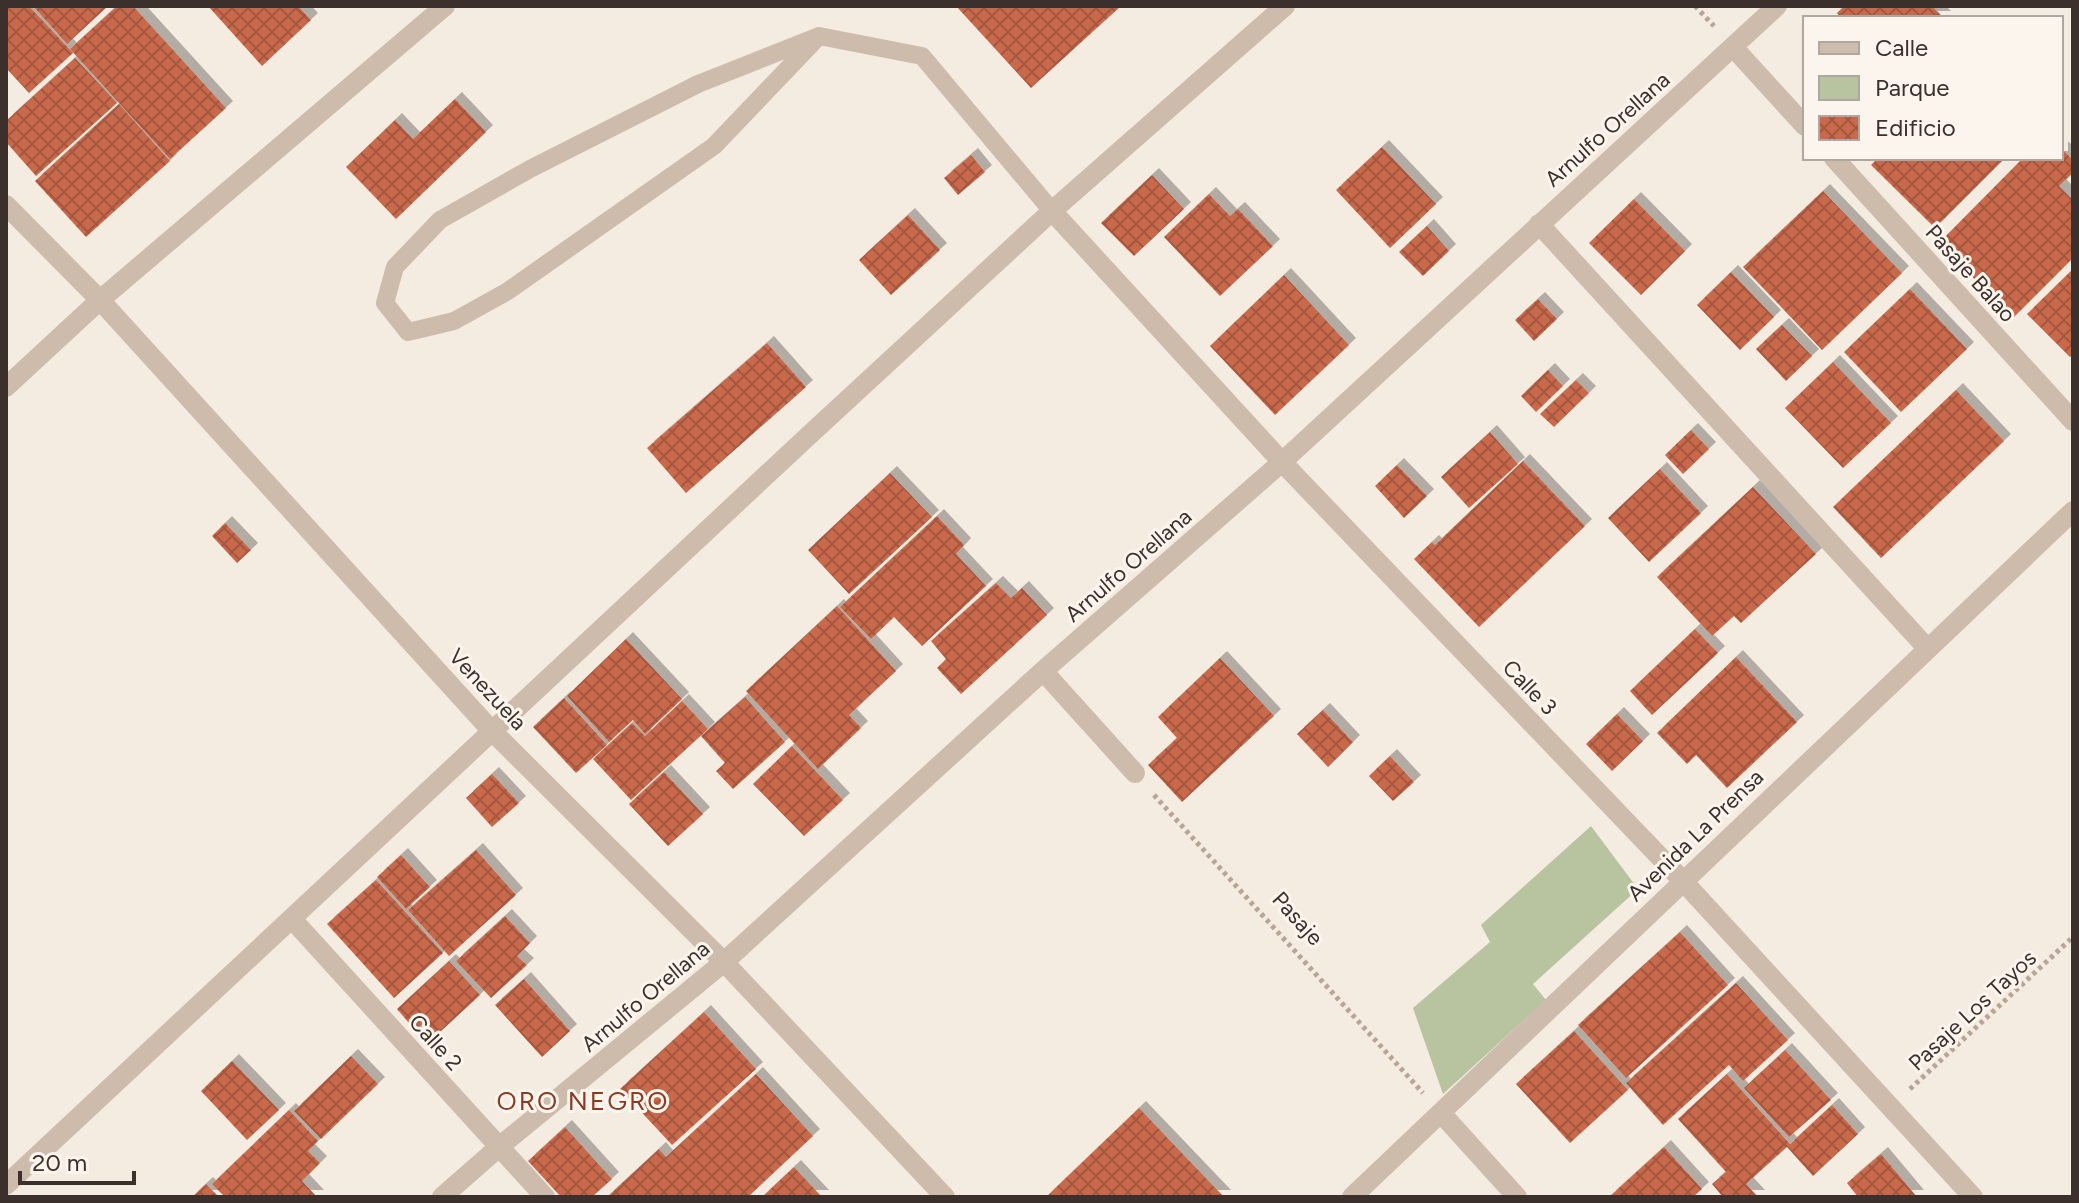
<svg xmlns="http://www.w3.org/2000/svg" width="2079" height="1203" font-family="Figtree,sans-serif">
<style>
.green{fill:#b8c4a0}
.building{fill:url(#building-cross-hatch);filter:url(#shadow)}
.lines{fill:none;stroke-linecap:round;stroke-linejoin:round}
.path{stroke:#b9a596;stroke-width:5;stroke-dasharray:4 4;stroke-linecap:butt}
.lane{stroke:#cdbbac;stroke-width:18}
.street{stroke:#cdbbac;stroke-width:20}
.labels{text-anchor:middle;stroke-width:6;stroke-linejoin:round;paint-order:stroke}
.street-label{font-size:22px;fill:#3b302b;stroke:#fbf5ee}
.quarter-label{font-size:26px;letter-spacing:2px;fill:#8c3b22;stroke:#fbf5ee}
</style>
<defs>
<pattern id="building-cross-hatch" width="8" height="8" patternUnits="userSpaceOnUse" patternTransform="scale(2)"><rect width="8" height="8" fill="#c8694b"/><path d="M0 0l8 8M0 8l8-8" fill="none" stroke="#a4573f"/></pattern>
<filter id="shadow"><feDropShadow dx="7" dy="-7" stdDeviation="0" flood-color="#0004"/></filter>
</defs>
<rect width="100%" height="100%" fill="#f4ebe1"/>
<path class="green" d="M 1591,826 L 1638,889 L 1533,984 L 1546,1000 L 1443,1094 L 1413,1008 L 1490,942 L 1481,925 Z"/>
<path class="building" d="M 6,6 L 29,6 L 73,53 L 29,93 L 6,68 Z
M 33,6 L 108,6 L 67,44 Z
M 117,6 L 133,6 L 226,108 L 170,159 L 70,49 Z
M 208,6 L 298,6 L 311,20 L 262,66 Z
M 956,6 L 1121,6 L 1031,88 Z
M 1844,6 L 1932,6 L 1944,18 L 1841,18 L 1837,13 Z
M 75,58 L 117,103 L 36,176 L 6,142 L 6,121 Z
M 455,99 L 486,132 L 396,219 L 346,167 L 395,120 L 413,139 Z
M 119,104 L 170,161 L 86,237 L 35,181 Z
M 1382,147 L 1436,204 L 1390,248 L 1336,190 Z
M 2061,148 L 2073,160 L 2073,173 L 2059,186 L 2073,200 L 2073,258 L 2013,318 L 1939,243 L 2023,158 L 2061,158 Z
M 971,155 L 985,172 L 958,195 L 944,178 Z
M 1878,158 L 2005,158 L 1935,228 L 1871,165 Z
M 1152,175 L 1184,209 L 1134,256 L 1101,223 Z
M 1823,191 L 1902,273 L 1822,350 L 1743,267 Z
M 1209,194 L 1230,216 L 1238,209 L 1273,246 L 1220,296 L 1164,237 Z
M 1634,199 L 1685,251 L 1641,295 L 1589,243 Z
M 908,215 L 940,250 L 891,295 L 859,260 Z
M 1427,226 L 1449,251 L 1423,276 L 1399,252 Z
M 2073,269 L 2073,355 L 2070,357 L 2027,314 Z
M 1731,272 L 1774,317 L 1740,350 L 1697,305 Z
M 1284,275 L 1349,345 L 1275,415 L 1210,346 Z
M 1910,289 L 1967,349 L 1901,412 L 1844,352 Z
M 1538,299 L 1557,319 L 1534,341 L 1515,320 Z
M 1782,325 L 1812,356 L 1786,381 L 1756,349 Z
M 767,343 L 806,387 L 686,493 L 647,448 Z
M 1833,362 L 1891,423 L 1843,468 L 1785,408 Z
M 1548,370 L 1563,386 L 1536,412 L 1521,396 Z
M 1576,380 L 1589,393 L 1554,427 L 1540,414 Z
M 1956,390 L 2004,441 L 1881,558 L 1833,507 Z
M 1691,430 L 1709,449 L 1683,474 L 1665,455 Z
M 1490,432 L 1518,464 L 1469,508 L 1441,477 Z
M 1523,461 L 1585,526 L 1479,627 L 1414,559 L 1432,542 L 1435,545 Z
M 1397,465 L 1427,496 L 1404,518 L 1375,486 Z
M 1660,469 L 1701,513 L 1649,562 L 1608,518 Z
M 890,473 L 932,517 L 849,594 L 808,550 Z
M 1753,487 L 1816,554 L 1741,623 L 1734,616 L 1712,636 L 1657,577 Z
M 937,516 L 964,545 L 956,554 L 986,586 L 922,646 L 894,617 L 871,639 L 840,607 Z
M 225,523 L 251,550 L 237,563 L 212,536 Z
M 996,583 L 1011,598 L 1022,588 L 1047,615 L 961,694 L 937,668 L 946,659 L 931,641 Z
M 837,606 L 896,671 L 849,715 L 861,728 L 818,769 L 746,691 Z
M 1695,629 L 1718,653 L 1652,715 L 1630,691 Z
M 626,639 L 682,699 L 645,734 L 633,720 L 609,742 L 567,696 Z
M 1736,657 L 1797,722 L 1727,788 L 1696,755 L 1687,764 L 1657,733 Z
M 1220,658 L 1274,716 L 1182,802 L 1148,765 L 1177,738 L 1158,717 Z
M 745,697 L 785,742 L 733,789 L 716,771 L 725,763 L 701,736 Z
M 564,698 L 607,745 L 576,773 L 533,727 Z
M 682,701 L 708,729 L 631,800 L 593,759 L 632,723 L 645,736 Z
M 1323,710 L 1353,742 L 1328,767 L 1297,734 Z
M 1617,714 L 1643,741 L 1612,771 L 1586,744 Z
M 792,746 L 843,800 L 804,836 L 753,784 Z
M 1390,756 L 1414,782 L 1393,801 L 1369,776 Z
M 664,772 L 703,814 L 668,846 L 629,804 Z
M 492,774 L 519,803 L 492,827 L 466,798 Z
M 476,850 L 516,895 L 449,956 L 408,910 Z
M 401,855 L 430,887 L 406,909 L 377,877 Z
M 376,880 L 443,953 L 394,998 L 327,924 Z
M 505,916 L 530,943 L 517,956 L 527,965 L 491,998 L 456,961 Z
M 1680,932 L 1728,985 L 1626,1078 L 1578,1025 Z
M 449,961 L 480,995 L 427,1044 L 397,1009 Z
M 524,979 L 570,1031 L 542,1057 L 495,1005 Z
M 1736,983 L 1788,1040 L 1743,1081 L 1729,1065 L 1663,1125 L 1626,1083 Z
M 704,1012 L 756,1069 L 672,1145 L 620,1089 Z
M 1574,1031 L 1628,1090 L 1570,1143 L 1516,1084 Z
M 1785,1050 L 1831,1100 L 1789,1137 L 1744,1088 Z
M 351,1056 L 378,1084 L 321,1139 L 294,1111 Z
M 232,1061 L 279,1110 L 247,1140 L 201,1091 Z
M 756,1074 L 813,1136 L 748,1197 L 607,1197 L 659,1149 L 666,1157 Z
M 1727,1074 L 1790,1144 L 1832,1105 L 1858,1134 L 1813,1176 L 1787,1147 L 1746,1184 L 1758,1197 L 1723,1197 L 1712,1184 L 1726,1172 L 1678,1119 Z
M 1139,1108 L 1224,1197 L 1046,1197 Z
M 289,1110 L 318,1141 L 308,1151 L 320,1163 L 302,1181 L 317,1197 L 225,1197 L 212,1184 Z
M 565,1127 L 612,1179 L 592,1197 L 561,1197 L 528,1161 Z
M 1664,1147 L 1702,1189 L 1693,1197 L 1609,1197 Z
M 1881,1154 L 1917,1197 L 1858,1197 L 1847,1183 Z
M 794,1167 L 822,1197 L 762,1197 Z
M 206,1184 L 219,1197 L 192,1197 Z"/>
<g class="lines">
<path class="path" d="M 1695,6 L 1714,26
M 1154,795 L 1423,1093
M 1910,1089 L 2073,937"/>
<path class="lane" d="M 819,36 L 714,146 L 508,291 L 454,321 L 408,332 L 385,303 L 395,267 L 440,220 L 530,169 L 698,84 L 819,36 L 922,56 L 1052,211"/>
<path class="street" d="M 1733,47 L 1805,126
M 1834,158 L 2073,421
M 6,205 L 100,300 L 491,730 L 724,962 L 945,1197
M 1052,211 L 1282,462 L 1682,880 L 1973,1197
M 1539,224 L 1927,648
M 6,387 L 100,300 L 445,6
M 1043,671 L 1135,773
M 292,919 L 545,1197
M 1441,1113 L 1517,1197
M 6,1185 L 805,439 L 1052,211 L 1285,6
M 442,1197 L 499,1147 L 724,962 L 1043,671 L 1282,462 L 1777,6
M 1352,1197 L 2073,511"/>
</g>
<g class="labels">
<g class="street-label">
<text transform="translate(1607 129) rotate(-42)" y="8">Arnulfo Orellana</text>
<text transform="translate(1971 273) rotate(48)" y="8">Pasaje Balao</text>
<text transform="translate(1128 565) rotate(-41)" y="8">Arnulfo Orellana</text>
<text transform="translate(1530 687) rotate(46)" y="8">Calle 3</text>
<text transform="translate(488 689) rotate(47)" y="8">Venezuela</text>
<text transform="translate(1695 835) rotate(-44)" y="8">Avenida La Prensa</text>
<text transform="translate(1298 918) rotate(48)" y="8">Pasaje</text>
<text transform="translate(645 996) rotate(-40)" y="8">Arnulfo Orellana</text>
<text transform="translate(1972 1010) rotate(-43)" y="8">Pasaje Los Tayos</text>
<text transform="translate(436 1042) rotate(48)" y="8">Calle 2</text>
</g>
<g class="quarter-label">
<text x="583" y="1110">ORO NEGRO</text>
</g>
</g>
<rect width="2079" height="1203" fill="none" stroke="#3b302b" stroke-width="16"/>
<rect x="1803" y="16" width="260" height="144" fill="#fbf5ee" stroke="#aea6a0" stroke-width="2"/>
<rect x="1819" y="42" width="40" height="12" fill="#cdbbac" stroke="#aea6a0" stroke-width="2"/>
<text x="1875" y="56" font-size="24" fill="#3b302b">Calle</text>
<rect x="1819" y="76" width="40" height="24" fill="#b8c4a0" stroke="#aea6a0" stroke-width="2"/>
<text x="1875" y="96" font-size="24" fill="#3b302b">Parque</text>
<rect x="1819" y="116" width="40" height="24" fill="url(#building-cross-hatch)" stroke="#aea6a0" stroke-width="2"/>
<text x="1875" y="136" font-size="24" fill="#3b302b">Edificio</text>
<path d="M20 1171v12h114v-12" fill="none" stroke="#3b302b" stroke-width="4"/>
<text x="32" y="1171" font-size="24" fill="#3b302b" stroke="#fbf5ee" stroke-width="6" paint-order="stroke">20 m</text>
</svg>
